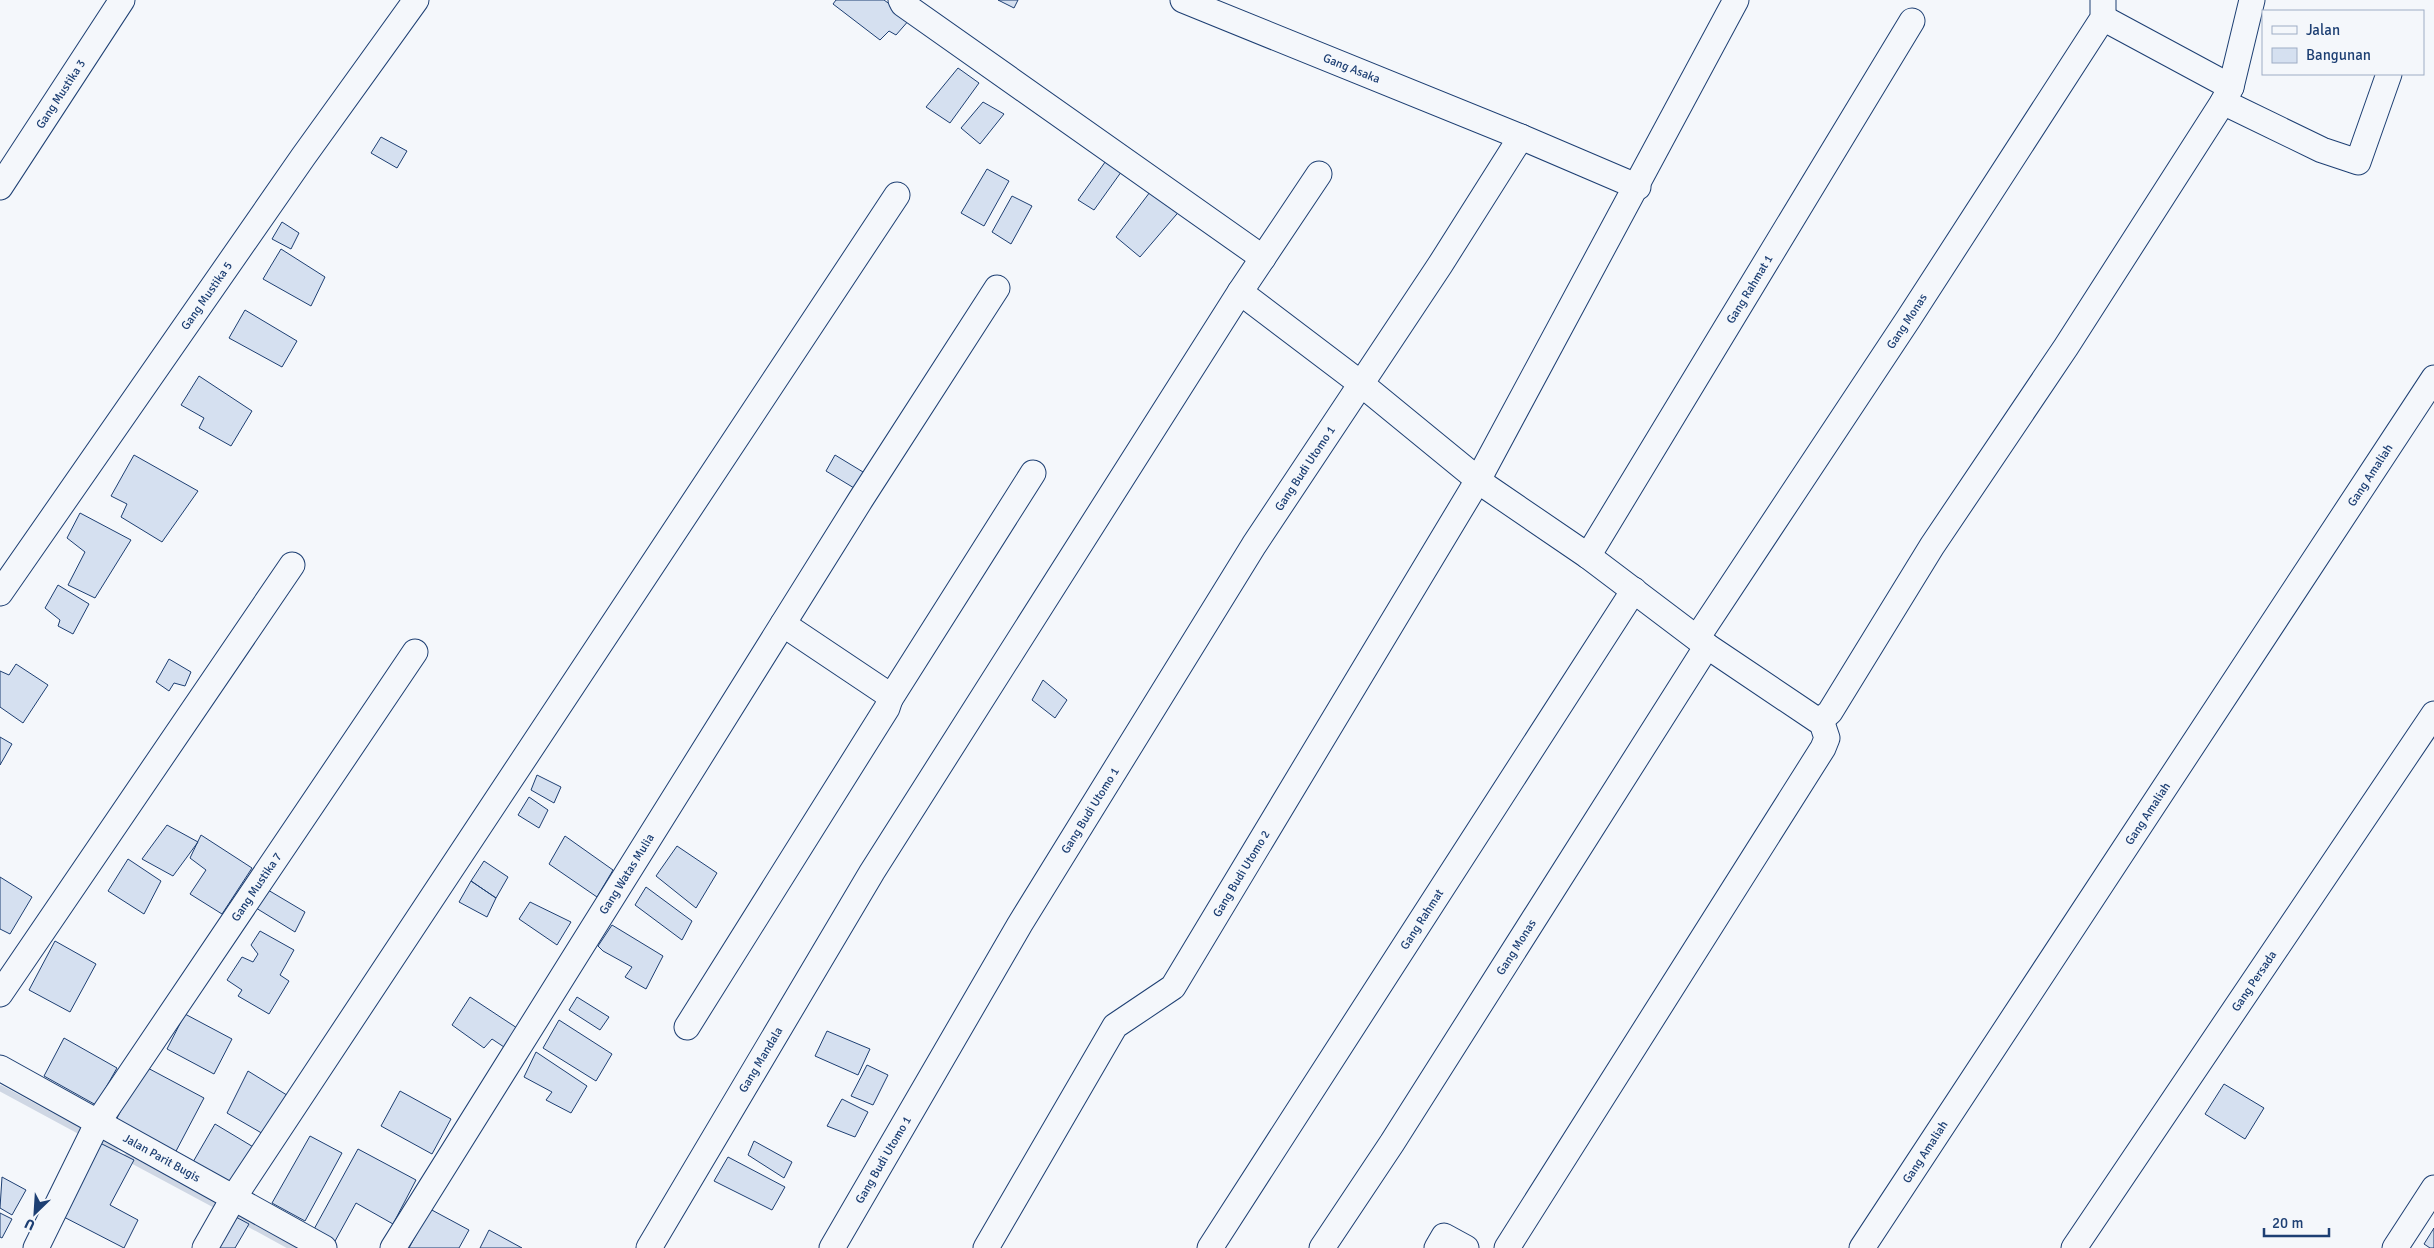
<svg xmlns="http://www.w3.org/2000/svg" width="2434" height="1248" font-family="Signika,sans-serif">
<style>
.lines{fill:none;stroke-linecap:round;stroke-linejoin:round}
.stream{stroke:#cfd7e4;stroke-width:6}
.building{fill:#d5e0f0;stroke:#1d3f73}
.minor-casing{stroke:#1d3f73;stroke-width:27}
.minor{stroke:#f4f7fb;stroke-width:25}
.labels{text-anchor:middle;stroke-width:4;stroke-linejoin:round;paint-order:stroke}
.street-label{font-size:12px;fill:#1d3f73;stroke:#f4f7fb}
</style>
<rect width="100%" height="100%" fill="#f4f7fb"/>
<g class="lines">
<path class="stream" d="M 0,1088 L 87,1135
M 95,1140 L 115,1151
M 126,1157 L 221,1208
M 229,1213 L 293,1248"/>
</g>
<path class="building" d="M 836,0 L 884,0 L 910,19 L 896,35 L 889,31 L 880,40 L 833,4 Z
M 998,0 L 1018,0 L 1014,8 Z
M 958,68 L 979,83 L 950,123 L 926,107 Z
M 983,102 L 1004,114 L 980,144 L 961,128 Z
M 381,137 L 407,151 L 397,168 L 371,153 Z
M 1108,158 L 1124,168 L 1094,210 L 1078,200 Z
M 987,169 L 1009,181 L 984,226 L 961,213 Z
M 1153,188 L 1182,208 L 1140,257 L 1116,237 Z
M 1012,196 L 1032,206 L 1011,244 L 992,232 Z
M 282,222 L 299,233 L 291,249 L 272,239 Z
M 281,249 L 325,277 L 311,306 L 263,279 Z
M 245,310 L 297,341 L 282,367 L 229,338 Z
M 199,376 L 252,411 L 231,446 L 199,428 L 204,418 L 181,405 Z
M 134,455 L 198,491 L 162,542 L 121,517 L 127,504 L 111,496 Z
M 835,455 L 868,475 L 859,491 L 826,471 Z
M 80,513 L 131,540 L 95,598 L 68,585 L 85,552 L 67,538 Z
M 58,585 L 89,604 L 73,634 L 58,626 L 60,620 L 45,608 Z
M 169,659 L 191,672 L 185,686 L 174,683 L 169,691 L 156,682 Z
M 16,664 L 48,685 L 23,723 L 0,707 L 0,671 L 9,675 Z
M 1043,680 L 1067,700 L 1055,718 L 1032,700 Z
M 0,737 L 12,744 L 0,765 Z
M 537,775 L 561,787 L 554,803 L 531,790 Z
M 529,797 L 548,810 L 539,828 L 518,815 Z
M 167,825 L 198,842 L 173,876 L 142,859 Z
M 201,835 L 252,868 L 222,914 L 190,894 L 206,870 L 190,858 Z
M 565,836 L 613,870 L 597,897 L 549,864 Z
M 677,846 L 717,873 L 696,908 L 656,876 Z
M 128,859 L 161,881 L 144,914 L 108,891 Z
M 484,861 L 508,877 L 496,898 L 471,881 Z
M 0,877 L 32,897 L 10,934 L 0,929 Z
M 471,881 L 496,898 L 487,917 L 459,902 Z
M 646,887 L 692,921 L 682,940 L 635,905 Z
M 268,890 L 305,912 L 295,932 L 256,908 Z
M 530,902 L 571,922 L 557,945 L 519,919 Z
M 612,925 L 663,956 L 646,989 L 625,977 L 632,967 L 603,951 L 598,946 Z
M 260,931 L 294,950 L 280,975 L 289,981 L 269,1014 L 238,996 L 242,990 L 227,980 L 242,957 L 253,962 L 258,954 L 251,945 Z
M 55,941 L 96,964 L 70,1012 L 29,990 Z
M 470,997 L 517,1028 L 504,1047 L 492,1039 L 484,1048 L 452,1025 Z
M 577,997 L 609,1017 L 600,1030 L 569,1010 Z
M 185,1014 L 232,1039 L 214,1074 L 167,1049 Z
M 559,1020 L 612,1054 L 596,1081 L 543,1048 Z
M 827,1031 L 870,1049 L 858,1075 L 815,1056 Z
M 64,1038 L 117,1068 L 96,1105 L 44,1076 Z
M 536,1052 L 587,1086 L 571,1113 L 546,1100 L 552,1092 L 524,1077 Z
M 867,1065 L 888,1075 L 873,1105 L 851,1096 Z
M 144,1066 L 204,1098 L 175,1153 L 115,1122 Z
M 248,1071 L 290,1097 L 265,1135 L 227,1113 Z
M 2224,1084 L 2264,1108 L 2245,1139 L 2205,1114 Z
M 400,1091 L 451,1119 L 432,1154 L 381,1126 Z
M 842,1099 L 868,1112 L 855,1137 L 827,1126 Z
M 215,1124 L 255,1148 L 233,1185 L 193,1162 Z
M 310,1136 L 342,1153 L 305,1221 L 272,1203 Z
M 754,1141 L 792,1162 L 784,1178 L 748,1155 Z
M 98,1142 L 134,1160 L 110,1205 L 138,1220 L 124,1248 L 60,1215 Z
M 358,1149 L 416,1180 L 393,1224 L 356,1203 L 334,1243 L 313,1231 Z
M 728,1157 L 785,1187 L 772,1210 L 714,1181 Z
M 2,1177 L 26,1190 L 12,1215 L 0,1208 Z
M 430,1209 L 469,1230 L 459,1248 L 409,1248 Z
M 0,1213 L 12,1219 L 2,1238 L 0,1237 Z
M 234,1216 L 249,1224 L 235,1248 L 216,1248 Z
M 2434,1228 L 2434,1248 L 2430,1248 L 2424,1244 Z
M 489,1230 L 522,1248 L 480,1248 Z"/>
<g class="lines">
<g class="minor-casing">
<g id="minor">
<path d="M 901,0 L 903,4 L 1263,258"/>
<path id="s1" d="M 1183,0 L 1521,137 L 1638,187"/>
<path d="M 2103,18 L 2231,87"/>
<path d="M 2223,102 L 2322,150 L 2358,162 L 2389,74"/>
<path d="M 1319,174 L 1240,292 L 1360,383 L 1487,487 L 1588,556 L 1707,646 L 1817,720 L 1821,720 L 1830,712 L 1932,546 L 2066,347 L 2223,102 L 2231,87 L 2252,0"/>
<path id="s2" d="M 0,187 L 122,0"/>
<path id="s3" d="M 1588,556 L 1912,21"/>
<path id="s4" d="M 0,593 L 303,157 L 416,0"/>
<path id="s5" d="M 1697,638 L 1909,318 L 2103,18 L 2103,0"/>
<path d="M 890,699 L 1033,473"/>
<path d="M 0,994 L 292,565"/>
<path d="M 687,1027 L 887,708 L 890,699 L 886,693 L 783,624"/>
<path id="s6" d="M 0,1068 L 324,1248"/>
<path id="s7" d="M 36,1248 L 98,1122 L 415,652"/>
<path d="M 205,1248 L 234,1197 L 897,195"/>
<path id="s8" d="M 393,1248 L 861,499 L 997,288"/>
<path id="s9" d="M 649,1248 L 872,872 L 1240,292"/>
<path id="s10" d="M 832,1248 L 1020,924 L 1254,545 L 1440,265 L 1521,137"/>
<path id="s11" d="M 986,1248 L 1115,1026 L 1173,987 L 1478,480 L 1736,0"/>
<path id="s12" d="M 1210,1248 L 1634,590"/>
<path id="s13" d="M 1322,1248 L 1392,1143 L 1707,646"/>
<path d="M 1437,1248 L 1444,1236 L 1466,1248"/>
<path d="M 1507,1248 L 1823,748 L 1827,738 L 1821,720"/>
<path id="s14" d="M 1862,1248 L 2434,378"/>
<path id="s15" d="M 2074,1248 L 2434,714"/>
<path d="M 2395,1248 L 2434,1188"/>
</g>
</g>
<use href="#minor" class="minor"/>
</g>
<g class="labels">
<g class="street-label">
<text dy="4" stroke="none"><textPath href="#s1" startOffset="182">Gang Asaka</textPath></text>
<text dy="4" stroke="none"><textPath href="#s2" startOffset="111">Gang Mustika 3</textPath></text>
<text dy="4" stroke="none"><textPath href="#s3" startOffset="312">Gang Rahmat 1</textPath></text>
<text dy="4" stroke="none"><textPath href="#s4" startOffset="362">Gang Mustika 5</textPath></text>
<text dy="4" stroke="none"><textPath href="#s5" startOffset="380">Gang Monas</textPath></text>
<text dy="4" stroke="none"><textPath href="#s10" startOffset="912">Gang Budi Utomo 1</textPath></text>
<text dy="4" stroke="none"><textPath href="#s14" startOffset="925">Gang Amaliah</textPath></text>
<text dy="4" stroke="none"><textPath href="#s10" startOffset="508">Gang Budi Utomo 1</textPath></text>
<text dy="4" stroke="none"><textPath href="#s14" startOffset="520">Gang Amaliah</textPath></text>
<text dy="4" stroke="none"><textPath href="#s11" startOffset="459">Gang Budi Utomo 2</textPath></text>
<text dy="4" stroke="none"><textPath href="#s8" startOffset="441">Gang Watas Mulia</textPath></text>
<text dy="4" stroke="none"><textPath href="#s7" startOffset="424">Gang Mustika 7</textPath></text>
<text dy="4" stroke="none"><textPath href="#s12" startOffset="391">Gang Rahmat</textPath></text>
<text dy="4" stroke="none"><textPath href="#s13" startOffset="358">Gang Monas</textPath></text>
<text dy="4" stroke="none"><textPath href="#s15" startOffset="322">Gang Persada</textPath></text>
<text dy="4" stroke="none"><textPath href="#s9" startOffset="219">Gang Mandala</textPath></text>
<text dy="4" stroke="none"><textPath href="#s14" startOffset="115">Gang Amaliah</textPath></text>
<text dy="4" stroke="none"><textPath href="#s6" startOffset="185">Jalan Parit Bugis</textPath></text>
<text dy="4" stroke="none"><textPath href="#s10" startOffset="102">Gang Budi Utomo 1</textPath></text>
</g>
</g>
<rect x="2262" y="10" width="162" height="65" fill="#f4f7fb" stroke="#9eadc5"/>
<rect x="2272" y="26" width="25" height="8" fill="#f4f7fb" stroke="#9eadc5"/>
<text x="2306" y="35" font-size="15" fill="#1d3f73">Jalan</text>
<rect x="2272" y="48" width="25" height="15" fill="#d5e0f0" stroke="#9eadc5"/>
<text x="2306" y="60" font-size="15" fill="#1d3f73">Bangunan</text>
<g transform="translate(35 1213) rotate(205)" stroke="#f4f7fb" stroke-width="4" paint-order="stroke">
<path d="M0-4L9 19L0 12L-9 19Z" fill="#1d3f73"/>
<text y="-8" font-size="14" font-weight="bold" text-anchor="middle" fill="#1d3f73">U</text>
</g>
<path d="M2264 1228v8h65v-8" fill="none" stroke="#1d3f73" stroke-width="2.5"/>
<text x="2272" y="1228" font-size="15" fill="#1d3f73" stroke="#f4f7fb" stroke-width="4" paint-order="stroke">20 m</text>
</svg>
